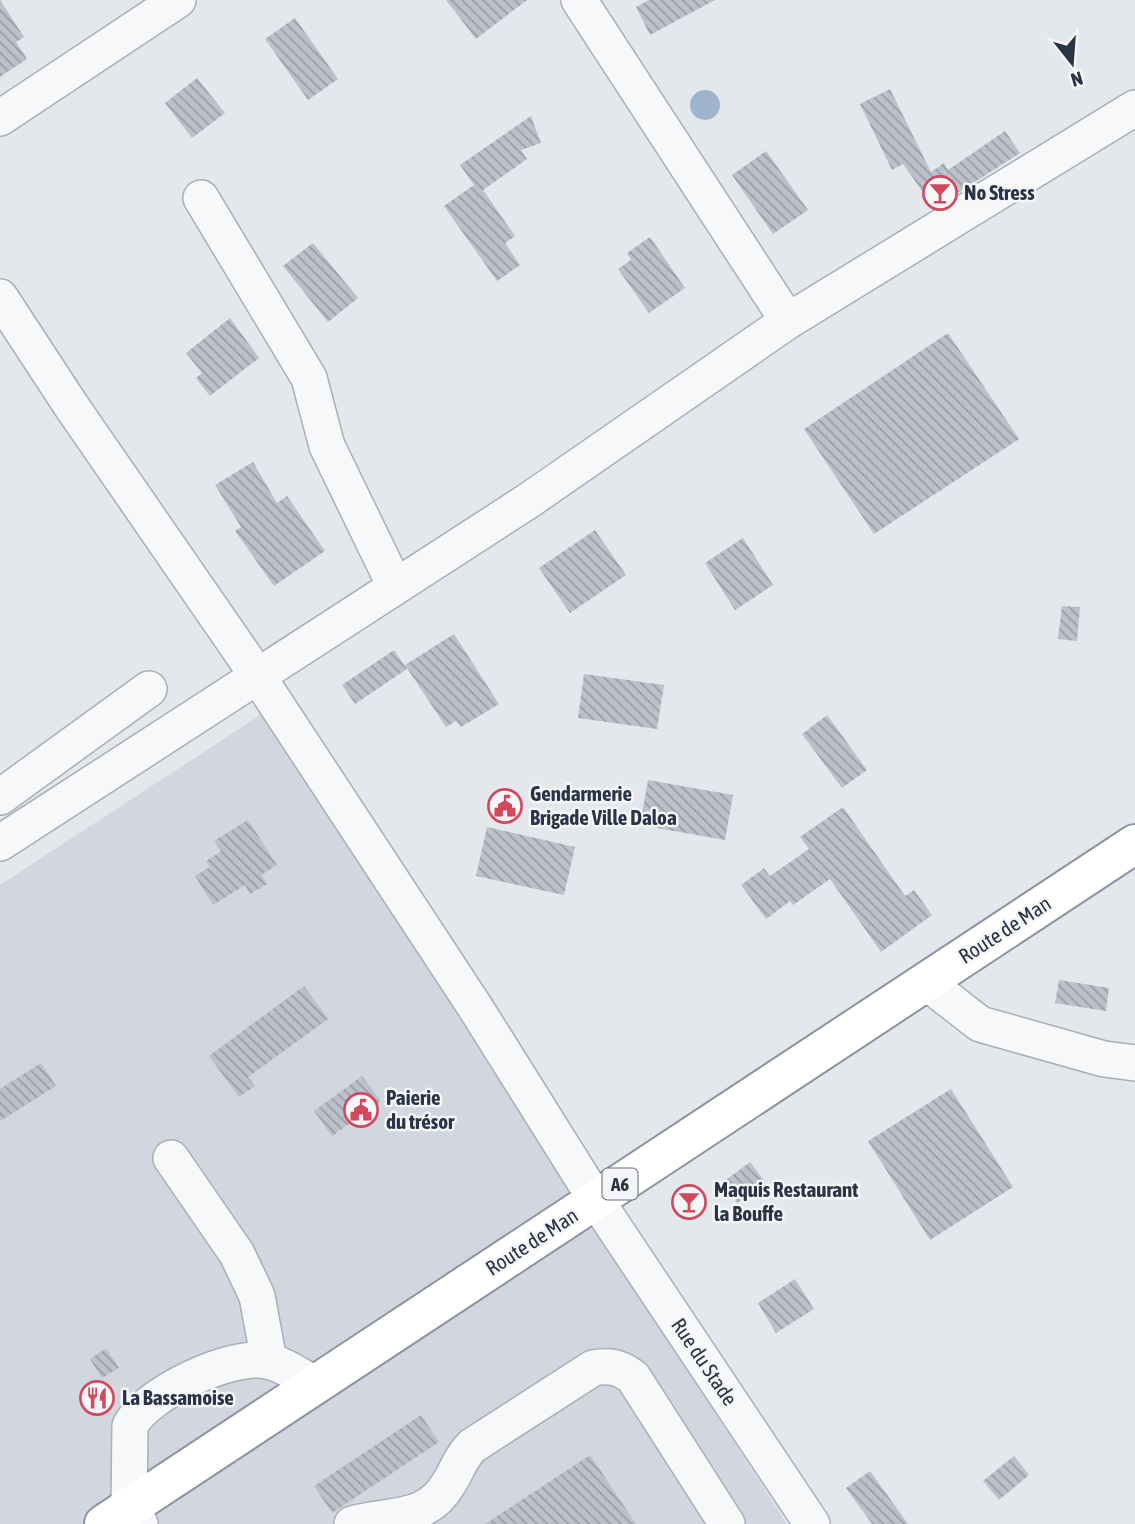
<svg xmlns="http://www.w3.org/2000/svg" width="1135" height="1524" font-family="'Asap Condensed',sans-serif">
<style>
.built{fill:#d2d6de}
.water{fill:#9fb4cc}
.building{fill:url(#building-back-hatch)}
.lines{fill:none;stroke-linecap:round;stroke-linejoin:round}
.minor-casing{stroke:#a9aeb7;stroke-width:38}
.highway-casing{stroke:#8b94a3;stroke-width:42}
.minor{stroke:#f7f8fa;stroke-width:35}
.highway{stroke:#fff;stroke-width:38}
.labels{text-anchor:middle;stroke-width:5;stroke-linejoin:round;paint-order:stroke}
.shield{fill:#f4f6f9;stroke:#676e7b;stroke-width:2}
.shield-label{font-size:19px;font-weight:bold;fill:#2b3445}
.poi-label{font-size:21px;font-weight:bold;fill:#2b3445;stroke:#f4f6f9;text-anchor:start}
.street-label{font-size:21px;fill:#2b3445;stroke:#f4f6f9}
</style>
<defs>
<pattern id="building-back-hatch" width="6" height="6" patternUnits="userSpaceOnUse" patternTransform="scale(1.75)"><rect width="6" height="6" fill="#bbc0ca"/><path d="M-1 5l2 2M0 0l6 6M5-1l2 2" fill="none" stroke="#989da6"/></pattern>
</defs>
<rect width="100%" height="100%" fill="#e4e7ec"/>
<path class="built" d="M 262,714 L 596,1229 L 787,1524 L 0,1524 L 0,885 Z"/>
<path class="water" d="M690 105a15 15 0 1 1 30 0a15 15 0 1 1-30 0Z"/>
<path class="building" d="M 0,0 L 24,37 L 16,42 L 27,59 L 0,77 Z
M 446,0 L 527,0 L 476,39 Z
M 649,0 L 715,0 L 650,35 L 636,7 Z
M 295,18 L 338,79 L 308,100 L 265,39 Z
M 197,78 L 225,113 L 192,138 L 165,103 Z
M 890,89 L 931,172 L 944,163 L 948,170 L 1005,131 L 1020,153 L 934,208 L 903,164 L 892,170 L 860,104 Z
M 531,116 L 541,143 L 521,150 L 527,159 L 483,190 L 515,236 L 505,243 L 520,265 L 497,281 L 444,206 L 474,185 L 460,165 Z
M 766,151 L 808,210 L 773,234 L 732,175 Z
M 650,237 L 685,288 L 649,313 L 618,269 L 631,260 L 627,253 Z
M 313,243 L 358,298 L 328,322 L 283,266 Z
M 230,318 L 259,358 L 210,396 L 196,378 L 202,373 L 186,353 Z
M 948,333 L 1019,439 L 874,534 L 804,429 Z
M 253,462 L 277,503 L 287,496 L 325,551 L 274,586 L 235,531 L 241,527 L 215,485 Z
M 595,530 L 626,575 L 570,613 L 539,568 Z
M 743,538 L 773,585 L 735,610 L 705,563 Z
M 1062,606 L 1080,607 L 1077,641 L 1058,639 Z
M 454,634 L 499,704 L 461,727 L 456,721 L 446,727 L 405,665 Z
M 394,650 L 407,669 L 355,704 L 342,685 Z
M 584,674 L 664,685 L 657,729 L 578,718 Z
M 827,715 L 867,770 L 842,788 L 802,734 Z
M 648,780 L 733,795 L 725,840 L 640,825 Z
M 843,807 L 905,896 L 914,890 L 932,915 L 881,952 L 830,879 L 793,905 L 790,901 L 766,919 L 741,885 L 764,868 L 770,876 L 809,849 L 800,837 Z
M 248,820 L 277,865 L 261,875 L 267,884 L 250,894 L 245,885 L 213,905 L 195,876 L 210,867 L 206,861 L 221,851 L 214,841 Z
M 487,827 L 575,847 L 564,895 L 476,876 Z
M 1059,980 L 1109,988 L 1106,1011 L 1055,1003 Z
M 304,986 L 328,1019 L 248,1077 L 255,1086 L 239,1097 L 209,1056 Z
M 41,1063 L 56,1086 L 0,1121 L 0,1089 Z
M 362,1076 L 381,1101 L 332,1136 L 314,1111 Z
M 951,1089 L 1013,1187 L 930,1240 L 868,1141 Z
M 750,1162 L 765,1182 L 737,1203 L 722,1183 Z
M 795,1279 L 814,1309 L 776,1333 L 758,1303 Z
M 106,1348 L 119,1368 L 102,1378 L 90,1359 Z
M 421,1415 L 439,1442 L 332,1513 L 314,1486 Z
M 590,1455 L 636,1524 L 485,1524 Z
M 1014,1456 L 1029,1475 L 999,1500 L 983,1481 Z
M 870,1471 L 908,1524 L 872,1524 L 846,1488 Z"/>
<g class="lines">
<g class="minor-casing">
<path id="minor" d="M 579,0 L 788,321
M 0,118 L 178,0
M 201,198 L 309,378 L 327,446 L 395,586
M 0,297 L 72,407 L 257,675 L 475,1007 L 596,1200 L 812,1524
M 0,797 L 149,689
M 0,843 L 528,501 L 788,321 L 1135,108
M 926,982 L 980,1024 L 1104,1059 L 1135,1063
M 171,1158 L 237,1254 L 257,1296 L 269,1361
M 140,1524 L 129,1508 L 130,1426 C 145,1394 232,1353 267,1361 C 284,1364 301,1377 316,1385
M 352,1524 C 389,1513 426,1523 449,1483 C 458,1469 460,1458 472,1446 L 593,1368 C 610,1365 619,1367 633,1377 L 727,1524"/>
</g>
<g class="highway-casing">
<path id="highway" d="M 104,1524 L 1135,844"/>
</g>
<use href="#minor" class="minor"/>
<use href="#highway" class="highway"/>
</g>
<defs>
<g id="bar-ring" transform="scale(1.75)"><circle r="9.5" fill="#f4f6f9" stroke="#d1495b" stroke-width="1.5"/><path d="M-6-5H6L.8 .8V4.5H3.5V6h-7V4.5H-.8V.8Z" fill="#d1495b"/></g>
<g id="civic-ring" transform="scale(1.75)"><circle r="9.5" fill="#f4f6f9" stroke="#d1495b" stroke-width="1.5"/><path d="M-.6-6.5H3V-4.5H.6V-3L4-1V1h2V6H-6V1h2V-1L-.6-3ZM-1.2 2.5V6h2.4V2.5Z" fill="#d1495b"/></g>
<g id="restaurant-ring" transform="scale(1.75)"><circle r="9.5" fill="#f4f6f9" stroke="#d1495b" stroke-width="1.5"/><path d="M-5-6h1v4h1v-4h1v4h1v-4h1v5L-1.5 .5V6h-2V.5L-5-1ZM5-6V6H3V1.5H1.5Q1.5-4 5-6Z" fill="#d1495b"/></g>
</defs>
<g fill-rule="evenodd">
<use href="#bar-ring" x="940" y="193"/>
<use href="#civic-ring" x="505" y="806"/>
<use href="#civic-ring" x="361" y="1110"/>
<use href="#bar-ring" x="689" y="1202"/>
<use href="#restaurant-ring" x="97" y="1398"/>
</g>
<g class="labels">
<rect class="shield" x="602.5" y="1168.5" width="35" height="31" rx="5"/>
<g class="shield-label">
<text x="620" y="1191">A6</text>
</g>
<g class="poi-label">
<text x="964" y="200">No Stress</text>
<text x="530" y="801">Gendarmerie<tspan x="530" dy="24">Brigade Ville Daloa</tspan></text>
<text x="386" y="1105">Paierie<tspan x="386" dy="24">du trésor</tspan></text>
<text x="714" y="1197">Maquis Restaurant<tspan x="714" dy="24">la Bouffe</tspan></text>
<text x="122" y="1405">La Bassamoise</text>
</g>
<g class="street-label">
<text transform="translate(1005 930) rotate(-33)" y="7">Route de Man</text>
<text transform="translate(532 1242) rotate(-33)" y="7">Route de Man</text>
<text transform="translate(704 1362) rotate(56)" y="7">Rue du Stade</text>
</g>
</g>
<g transform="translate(1072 63) rotate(163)" stroke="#f4f6f9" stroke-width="5" paint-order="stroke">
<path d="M0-5L12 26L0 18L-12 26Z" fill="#2b3445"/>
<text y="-10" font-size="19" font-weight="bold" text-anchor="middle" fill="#2b3445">N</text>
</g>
</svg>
